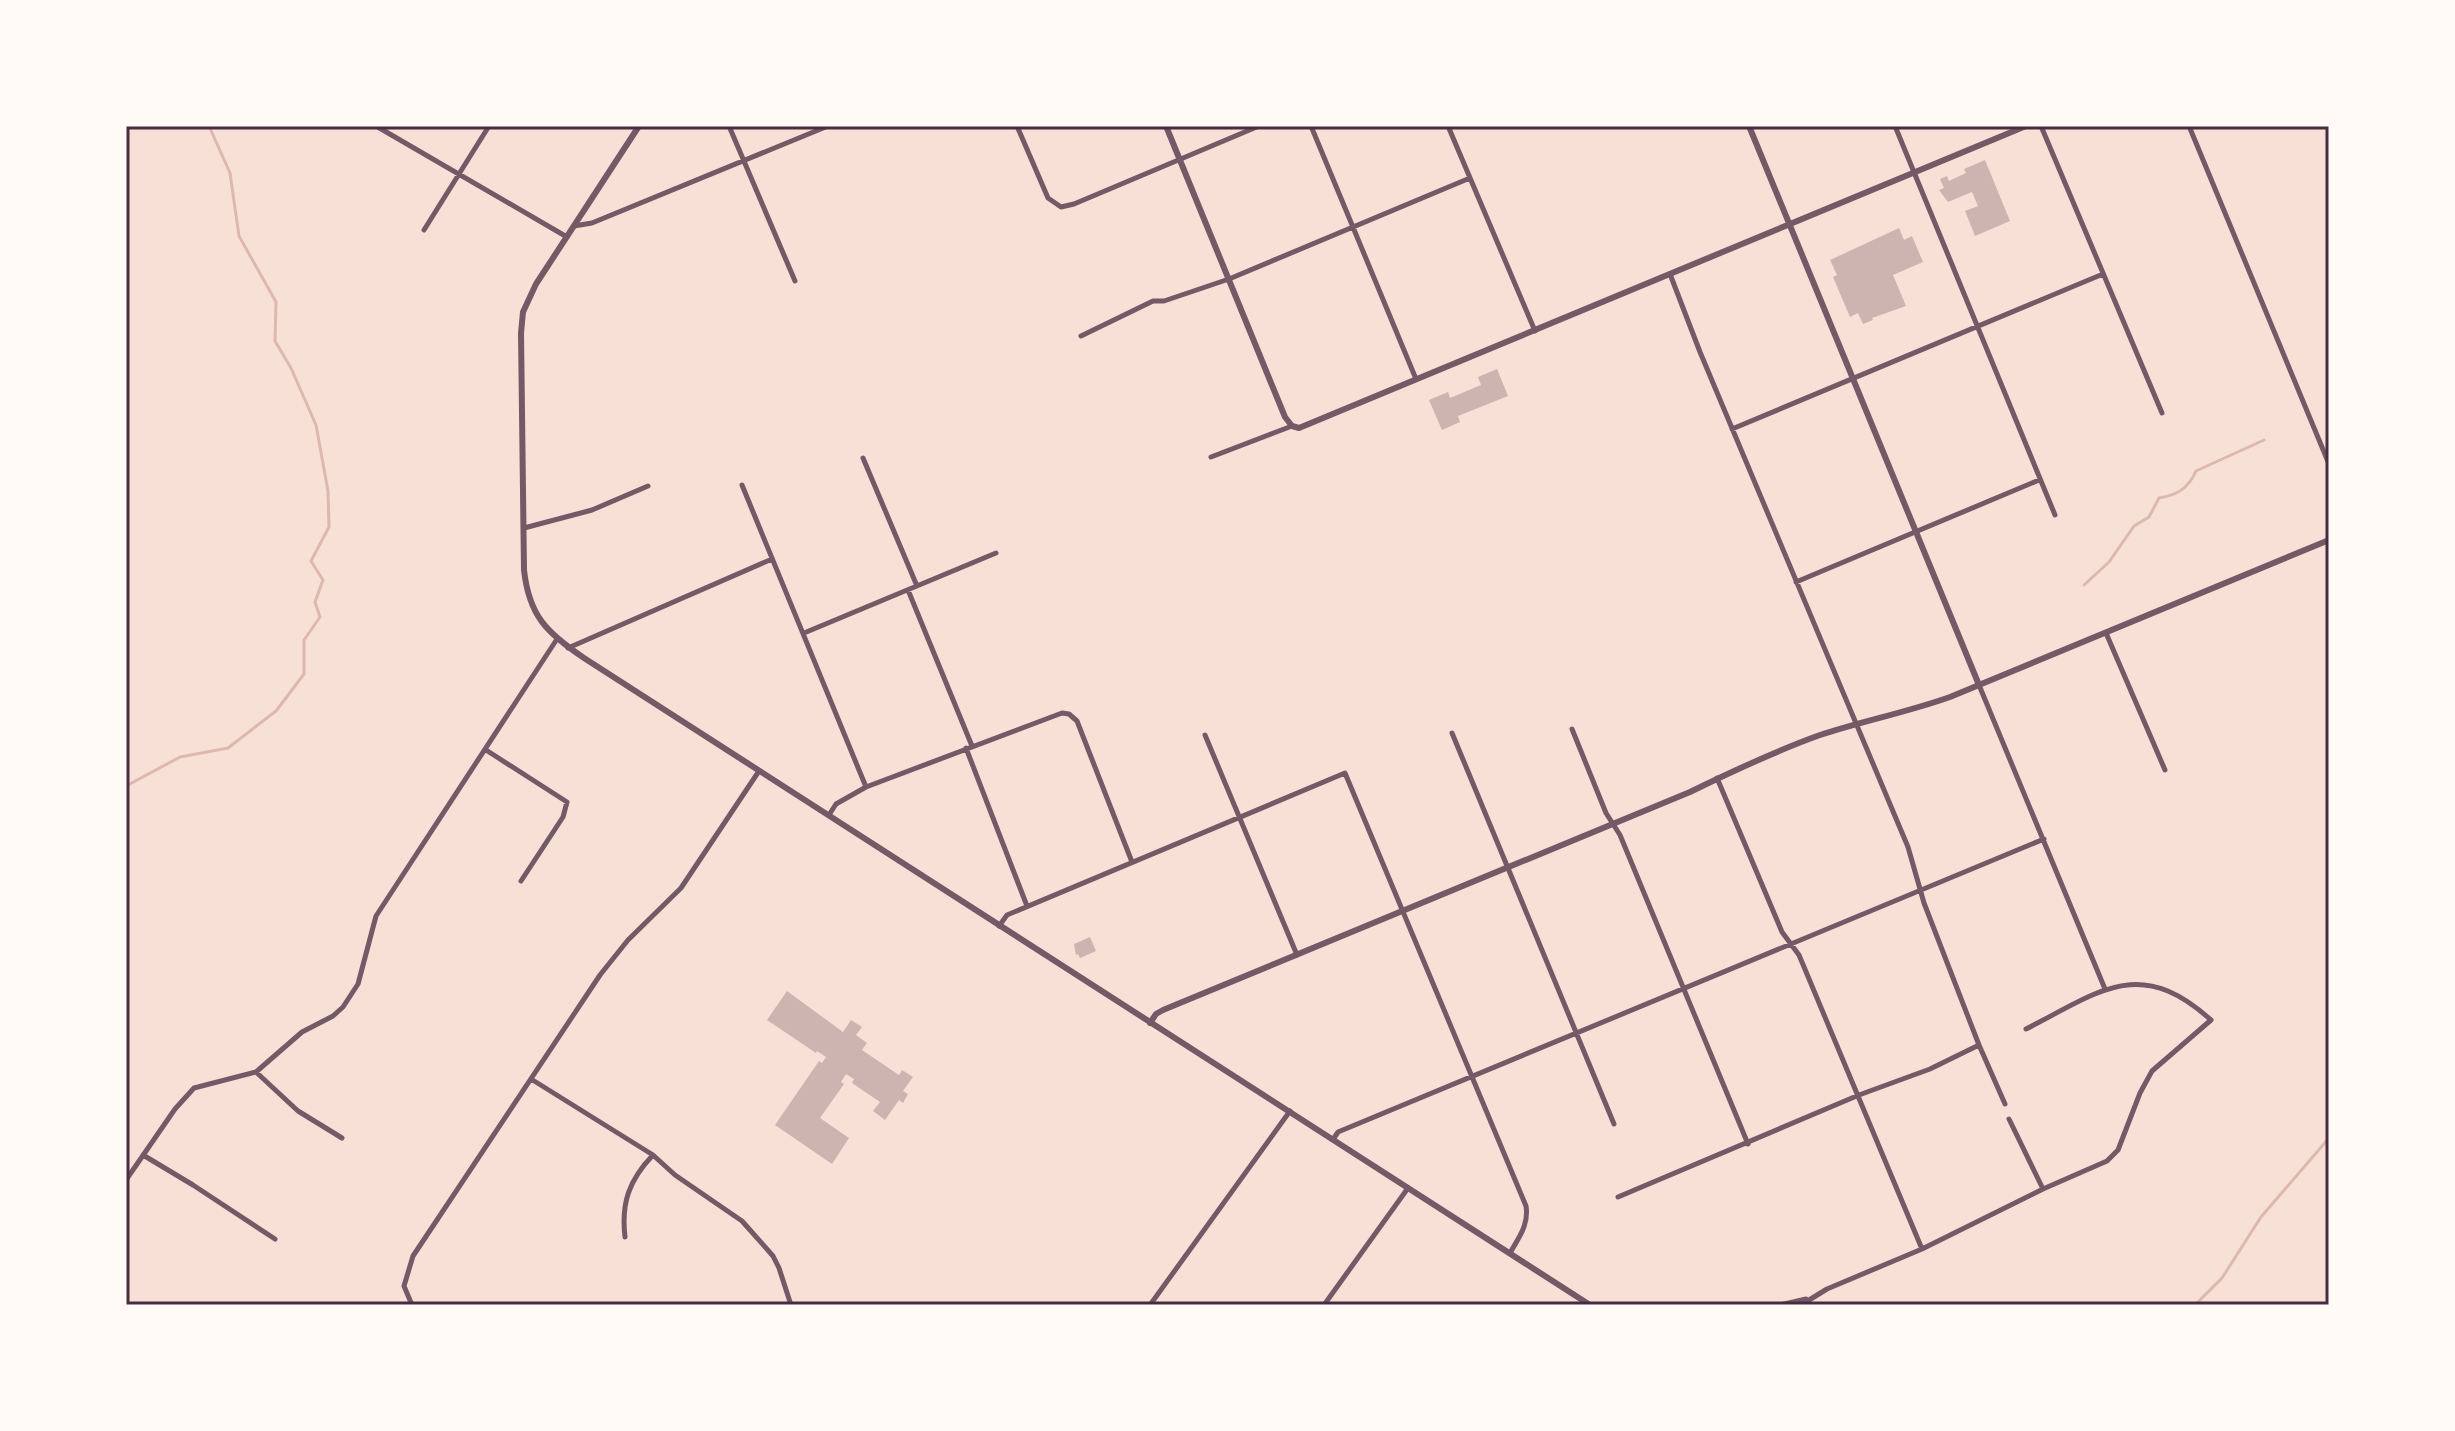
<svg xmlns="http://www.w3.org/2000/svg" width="2455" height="1431" font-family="Figtree,sans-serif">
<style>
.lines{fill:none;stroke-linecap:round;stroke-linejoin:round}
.stream{stroke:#dcb8b0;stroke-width:3}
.building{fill:#ccb4b1}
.minor{stroke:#755966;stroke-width:5}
.tertiary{stroke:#755966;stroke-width:6}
.neatline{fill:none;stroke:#4a2c40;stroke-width:3}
</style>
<rect width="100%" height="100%" fill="#f7e1d7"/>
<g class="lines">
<path class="stream" d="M 2084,585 L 2109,562 L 2134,526 L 2149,517 L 2159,498 C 2177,495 2188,489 2196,471 L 2264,440
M 126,786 L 180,757 L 228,748 L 276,711 L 304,674 L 304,640 L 320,617 L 315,602 L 323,580 L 311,561 L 329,527 L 328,491 L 316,425 L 291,368 L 275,341 L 276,302 L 239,236 L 230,173 L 209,126
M 2195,1305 L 2222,1278 L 2261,1217 L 2329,1138"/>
</g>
<path class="building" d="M 1985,160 L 2010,221 L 1975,236 L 1965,211 L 1978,206 L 1972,192 L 1948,202 L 1939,190 L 1944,188 L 1940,179 L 1947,176 L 1949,181 L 1966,173 L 1964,169 Z
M 1899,228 L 1904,240 L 1912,236 L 1923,262 L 1893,275 L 1906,306 L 1872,318 L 1873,320 L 1863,324 L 1858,313 L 1850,317 L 1833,277 L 1837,275 L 1830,260 Z
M 1497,369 L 1508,396 L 1458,416 L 1460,422 L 1442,430 L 1429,400 L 1448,392 L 1450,398 L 1481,385 L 1478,377 Z
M 1090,937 L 1096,951 L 1080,958 L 1078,954 L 1076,955 L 1074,944 Z
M 787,991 L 843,1032 L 851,1020 L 862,1027 L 856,1035 L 867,1043 L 862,1050 L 899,1075 L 902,1070 L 913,1077 L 903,1091 L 908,1094 L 903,1103 L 899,1100 L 885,1120 L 873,1111 L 880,1102 L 852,1083 L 854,1079 L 846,1074 L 841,1082 L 844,1084 L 820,1118 L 849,1138 L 832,1164 L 775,1125 L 819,1061 L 822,1063 L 826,1057 L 817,1051 L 816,1053 L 767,1020 Z"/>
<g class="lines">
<path class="minor" d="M 376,126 L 567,237
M 729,126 L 795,281
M 1017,126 L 1048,198 L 1061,207 L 1074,204 L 1259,126
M 1311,126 L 1416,379
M 1448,126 L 1535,331
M 1895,126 L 2055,515
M 2041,126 L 2162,413
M 2189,126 L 2329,464
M 574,226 L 592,223 L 828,126
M 424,230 L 489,126
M 1670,274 L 1700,352 L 1908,847 L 1924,903 L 1979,1045 L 2005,1104
M 1081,336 L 1153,301 L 1164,301 L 1229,279 L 1470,178
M 1732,429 L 2103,274
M 1211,457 L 1292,426
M 863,458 L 917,586
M 742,485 L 866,787
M 524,528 L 592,510 L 648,486
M 1796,582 L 2039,480
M 908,590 L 972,746
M 804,633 L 996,553
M 2106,633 L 2165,770
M 568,648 L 772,559
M 1979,685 L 2105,989
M 1572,729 L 1606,813 L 1620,835 L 1748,1144
M 1452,733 L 1614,1124
M 1205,735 L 1297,955
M 966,748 L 1027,906
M 486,750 L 567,802 L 563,817 L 521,881
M 1717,778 L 1782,932 L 1799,955 L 1922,1249
M 829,815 L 836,804 L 866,787 L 1062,713 L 1069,714 L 1077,721 L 1132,862
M 999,926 L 1007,915 L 1345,773 L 1526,1206 C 1529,1225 1519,1237 1510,1253
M 256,1072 L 298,1111 L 342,1138
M 531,1079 L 653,1155 L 675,1175 L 742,1221 L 773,1256 L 779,1268 L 791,1305
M 2009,1119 L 2043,1189
M 1334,1138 L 1338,1132 L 2044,839
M 143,1155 L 193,1185 L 275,1239
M 126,1180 L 175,1109 L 194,1088 L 256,1072 L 302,1032 L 333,1016 L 343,1007 L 358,984 L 376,916 L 557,639
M 1618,1197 L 1859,1095 L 1930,1069 L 1979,1045
M 625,1237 C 621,1203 629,1180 653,1155
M 412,1305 L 404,1286 L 413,1256 L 600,975 L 628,940 L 681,888 L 759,771
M 1150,1305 L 1290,1111
M 1324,1305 L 1408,1188
M 1780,1305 L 1806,1299
M 1801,1305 L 1827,1289 L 1922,1249 L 2043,1189 L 2107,1161 L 2118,1150 L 2140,1093 L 2152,1071 L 2211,1020 C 2139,955 2099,992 2026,1029"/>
<path class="tertiary" d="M 639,126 L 536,284 L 523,312 L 521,333 L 524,570 C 529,616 547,633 584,658 L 1590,1305
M 1166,126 L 1285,417 L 1292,426 L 1299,428 L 2026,126
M 1749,126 L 1979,685
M 1150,1023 L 1156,1014 L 1163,1010 L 1690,792 C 1733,771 1775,751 1820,735 C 1863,721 1908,712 1950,697 L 2329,540"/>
</g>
<rect width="2455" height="1431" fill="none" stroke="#fffaf5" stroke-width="256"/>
<rect x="128" y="128" width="2199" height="1175" class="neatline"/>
</svg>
